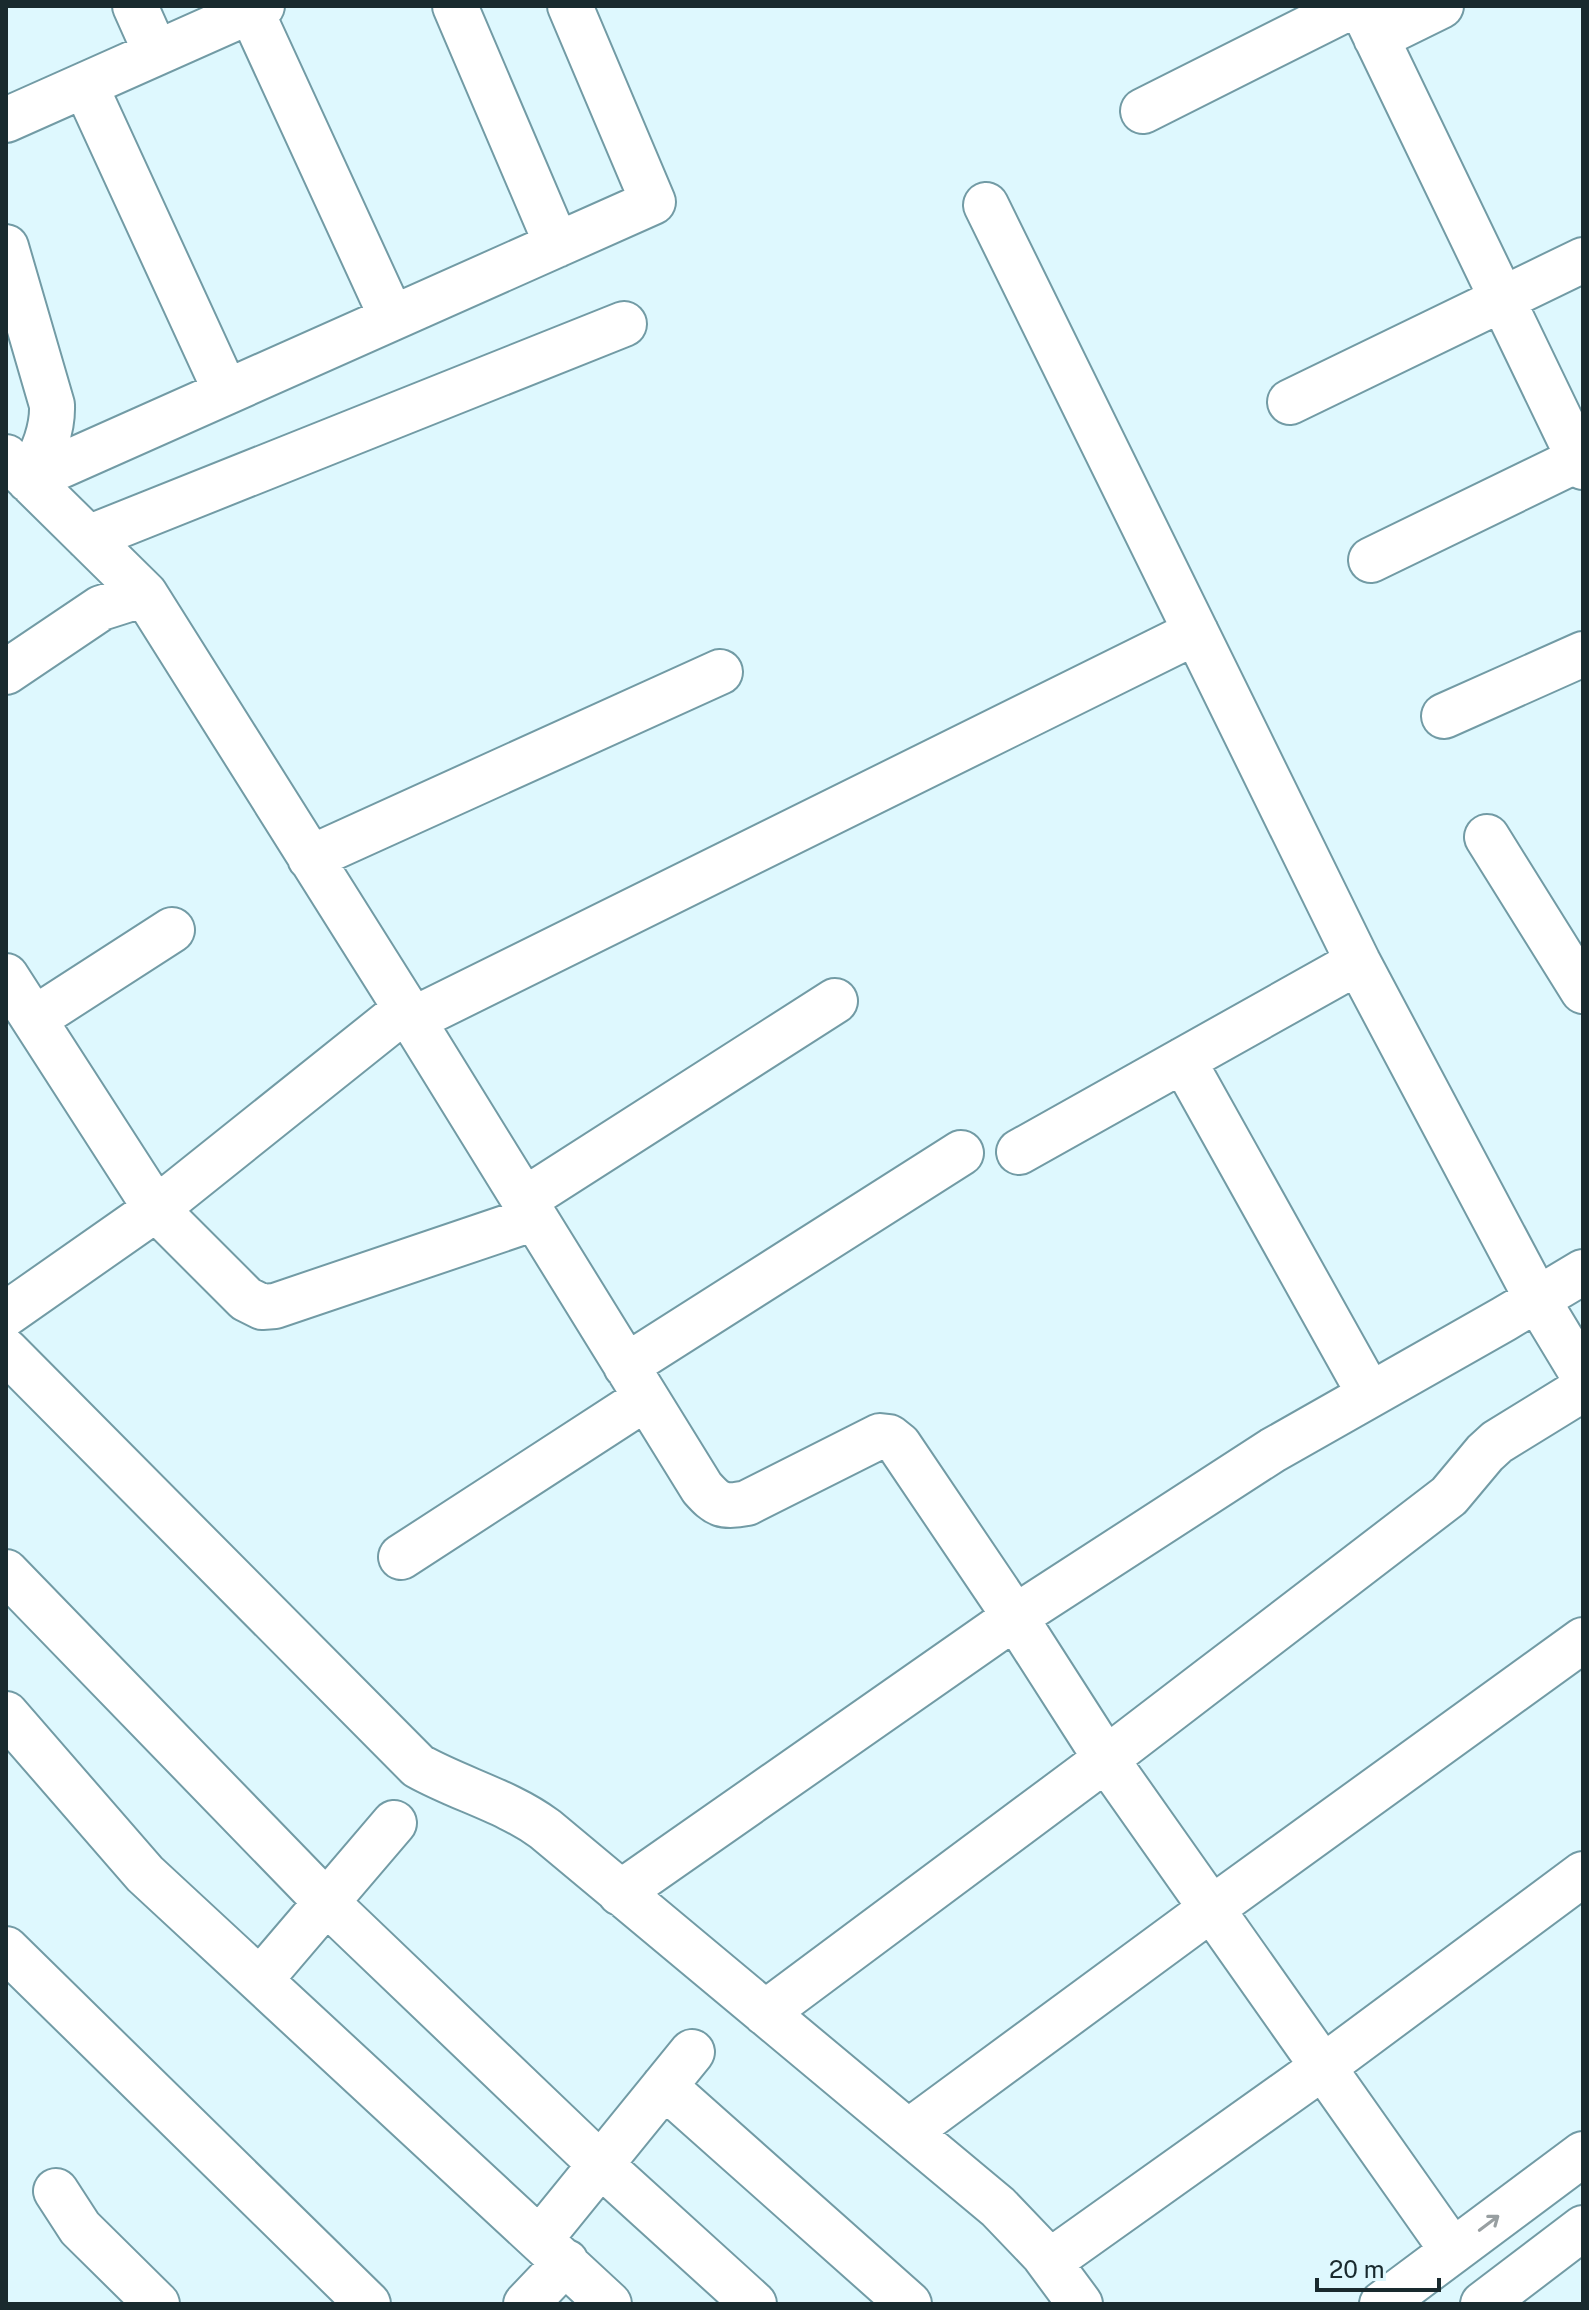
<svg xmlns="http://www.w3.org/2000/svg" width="1589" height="2310" font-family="'Public Sans',sans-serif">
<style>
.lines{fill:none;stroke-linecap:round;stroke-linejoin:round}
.minor-casing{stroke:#729ba5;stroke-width:48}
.minor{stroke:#fff;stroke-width:44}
.oneway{stroke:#989fa1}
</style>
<rect width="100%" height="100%" fill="#def8fe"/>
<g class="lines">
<g class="minor-casing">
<path id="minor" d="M 135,6 L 156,53
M 455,6 L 557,245
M 1361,6 L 1583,467
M 251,11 L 392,318
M 1376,38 L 1441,6
M 85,85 L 226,392
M 1143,111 L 1352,6
M 6,120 L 262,6
M 986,205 L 1358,962 L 1537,1299 L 1583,1375
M 6,247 L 52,405 C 53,433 41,455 29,480
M 1290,402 L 1583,260
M 6,457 L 145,594 L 406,1009 L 156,1209 L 6,1314
M 29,480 L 653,202 L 570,6
M 88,538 L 624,324
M 1371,560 L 1583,457
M 6,672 L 101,608 L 145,594
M 1444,716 L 1583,654
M 1487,837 L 1583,991
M 310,858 L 720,672
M 6,976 L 156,1209 L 246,1299 L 262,1307 L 275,1306 L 535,1218
M 406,1009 L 702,1488 C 717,1505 723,1508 747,1503 L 880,1436 L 889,1437 L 899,1445 L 1015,1617 L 1106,1759 L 1452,2250
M 34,1019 L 172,930
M 412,1020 L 1196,632
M 1183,1060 L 1370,1395
M 1019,1152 L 1358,962
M 524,1200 L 835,1001
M 6,1351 L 418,1766 C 459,1789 507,1801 545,1829 L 998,2207 L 1043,2254 L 1080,2304
M 626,1366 L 961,1153
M 401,1557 L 646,1398
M 6,1572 L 326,1902 L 601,2165 L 754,2304
M 6,1714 L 145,1874 L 609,2304
M 620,1893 L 1015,1617 L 1273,1450 L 1504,1319 L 1583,1272
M 6,1949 L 368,2304
M 260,1980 L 394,1823
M 765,2013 L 1106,1759 L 1449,1496 L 1485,1453 L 1497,1442 L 1583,1389
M 664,2086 L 909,2304
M 908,2132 L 1211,1909 L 1583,1640
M 56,2191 L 80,2228 L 157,2304
M 540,2239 L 692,2052
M 1049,2262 L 1323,2067 L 1583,1874
M 526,2304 L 566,2262
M 1382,2304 L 1583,2154
M 1483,2304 L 1583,2228"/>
</g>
<use href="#minor" class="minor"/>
</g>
<defs><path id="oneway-shaft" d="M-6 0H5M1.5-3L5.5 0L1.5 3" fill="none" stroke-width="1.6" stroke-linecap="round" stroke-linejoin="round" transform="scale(2)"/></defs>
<use class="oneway" href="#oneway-shaft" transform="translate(1489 2223) rotate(-37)"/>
<rect width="1589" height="2310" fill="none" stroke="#192a2e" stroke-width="16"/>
<path d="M1317 2278v12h122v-12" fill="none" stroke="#192a2e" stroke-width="4"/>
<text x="1329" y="2278" font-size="24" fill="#192a2e" stroke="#def8fe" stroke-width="6" paint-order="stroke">20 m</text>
</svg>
